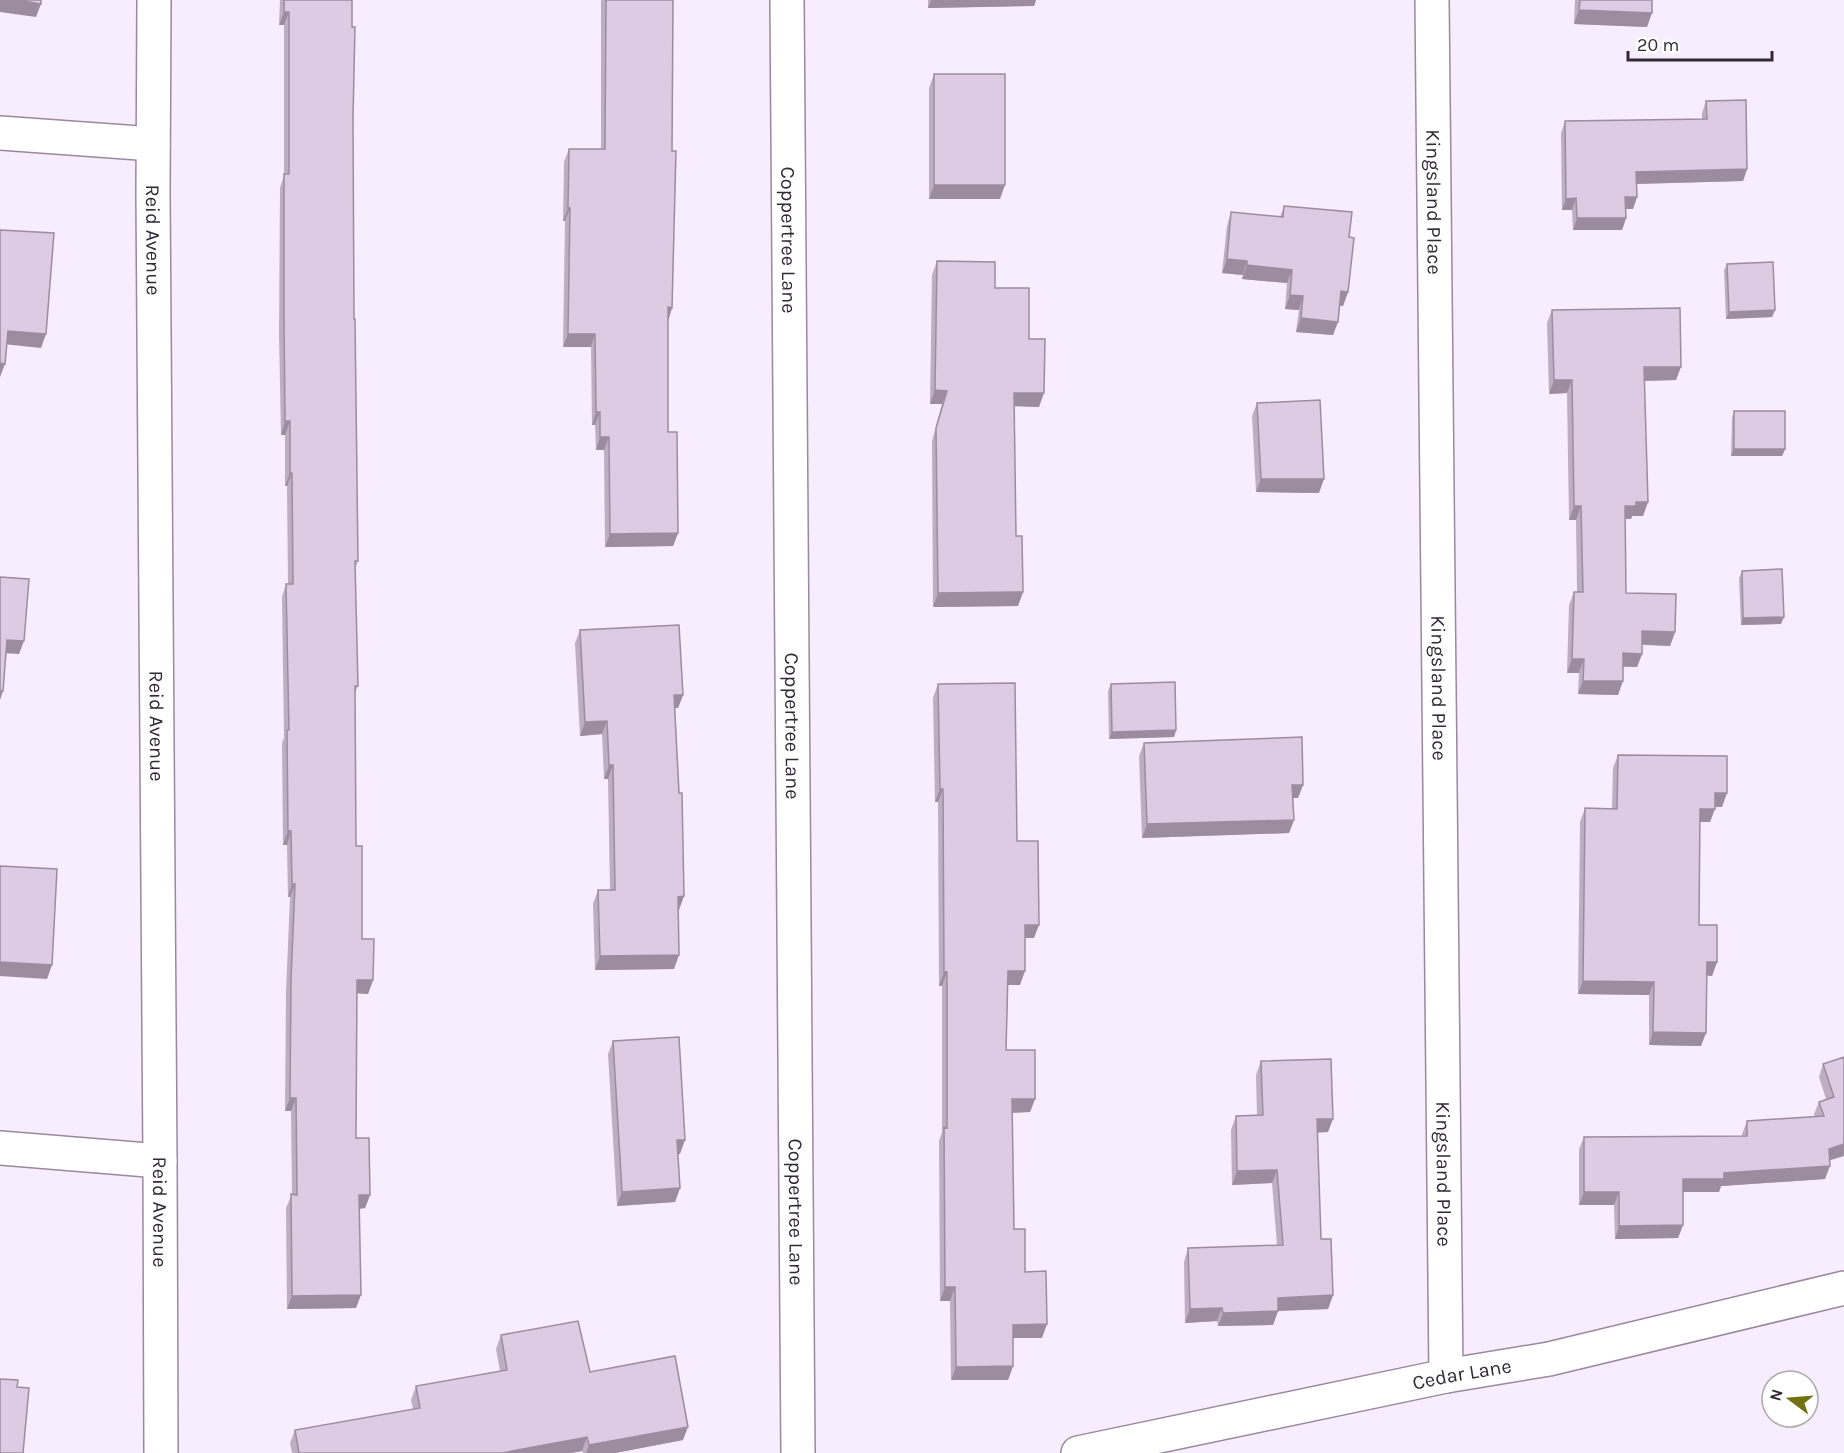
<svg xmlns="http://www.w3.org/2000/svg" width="1844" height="1453" font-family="Karla,sans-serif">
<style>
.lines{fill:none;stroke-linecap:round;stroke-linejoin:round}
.street-casing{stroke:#99889e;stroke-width:36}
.street{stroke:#fff;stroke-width:33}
.wall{fill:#beaec3}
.shaded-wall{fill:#9b8d9f}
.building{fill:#ddcae3;stroke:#9b8d9f;stroke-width:1.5}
.labels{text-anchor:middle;stroke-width:4.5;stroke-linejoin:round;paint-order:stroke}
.street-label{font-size:20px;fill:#312a34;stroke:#fff}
</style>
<rect width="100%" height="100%" fill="#f8edfc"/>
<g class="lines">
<g class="street-casing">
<g id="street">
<path id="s1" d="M 154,0 L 153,193 L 160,1161 L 161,1453"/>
<path id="s2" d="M 787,0 L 798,1453"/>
<path id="s3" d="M 1432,0 L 1446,1376"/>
<path d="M 0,133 L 153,144"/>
<path d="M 0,1148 L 160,1161"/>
<path id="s4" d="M 1078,1453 L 1446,1376 L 1549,1359 L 1844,1288"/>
</g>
</g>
<use href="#street" class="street"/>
</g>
<path class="wall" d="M 280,0 L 352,0 L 354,319 L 358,561 L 355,569 L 358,686 L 355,693 L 356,846 L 362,939 L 373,980 L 368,994 L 357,993 L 356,1138 L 370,1195 L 365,1208 L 360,1209 L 356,1308 L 287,1309 L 286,1208 L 292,1194 L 291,1111 L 285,1111 L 286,992 L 290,897 L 288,897 L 287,845 L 283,845 L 282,743 L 284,738 L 282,597 L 286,584 L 288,584 L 287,486 L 285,486 L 285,435 L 281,435 L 279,334 L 280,188 L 284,175 L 284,25 L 279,25 Z
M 601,0 L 673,0 L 672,151 L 672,308 L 668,321 L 668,432 L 678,533 L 673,546 L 605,547 L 604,450 L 596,450 L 595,425 L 592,425 L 591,347 L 563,347 L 565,221 L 563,221 L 564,162 L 569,149 L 601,149 Z
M 928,0 L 1036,0 L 1034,6 L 928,8 Z
M 1575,0 L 1652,0 L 1647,27 L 1574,24 Z
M 934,74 L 1000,199 L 929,199 L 929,88 Z
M 1706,101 L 1747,169 L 1743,181 L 1636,184 L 1637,197 L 1633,209 L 1626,209 L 1626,218 L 1622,230 L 1573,230 L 1572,210 L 1562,210 L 1561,133 L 1565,121 L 1702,119 L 1702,113 Z
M 1284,206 L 1349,237 L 1348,292 L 1343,306 L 1340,305 L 1333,335 L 1296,332 L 1299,310 L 1285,309 L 1287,283 L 1242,279 L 1243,275 L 1222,273 L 1227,226 L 1231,212 L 1280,217 Z
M 937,261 L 995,288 L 1029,339 L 1039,407 L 1014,406 L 1016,536 L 1023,592 L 1018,606 L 933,607 L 932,441 L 942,404 L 930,404 L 932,275 Z
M 1727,264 L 1775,310 L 1772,317 L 1726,319 L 1724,270 Z
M 1552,310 L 1676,380 L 1644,381 L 1648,502 L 1643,516 L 1632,516 L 1631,519 L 1625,519 L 1626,593 L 1675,632 L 1670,646 L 1642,645 L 1642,654 L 1637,667 L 1623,667 L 1618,695 L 1578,694 L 1579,673 L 1567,673 L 1569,605 L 1574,592 L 1577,592 L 1576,520 L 1569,520 L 1567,393 L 1549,394 L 1547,323 Z
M 1257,403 L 1319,493 L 1256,492 L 1252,416 Z
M 1734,411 L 1785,449 L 1782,456 L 1731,456 L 1732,418 Z
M 1742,571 L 1781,624 L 1741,625 L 1739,578 Z
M 580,630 L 683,695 L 678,708 L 675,708 L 684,896 L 678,910 L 674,969 L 595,970 L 593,904 L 598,890 L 610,890 L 608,779 L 604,779 L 602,734 L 580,736 L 575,643 Z
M 938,684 L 1017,841 L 1034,938 L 1025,938 L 1020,985 L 1008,985 L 1006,1050 L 1035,1099 L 1030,1112 L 1012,1113 L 1014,1229 L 1042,1338 L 1013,1338 L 1013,1366 L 1008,1380 L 951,1380 L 950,1301 L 940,1301 L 939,1141 L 942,1132 L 942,986 L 939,986 L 938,802 L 935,802 L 933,698 Z
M 1111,684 L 1176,730 L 1174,737 L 1109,739 L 1108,691 Z
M 1144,743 L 1303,785 L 1298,798 L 1293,798 L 1294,820 L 1289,833 L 1142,838 L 1139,756 Z
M 1618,755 L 1722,807 L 1715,807 L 1710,822 L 1700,822 L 1699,925 L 1717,962 L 1712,976 L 1707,975 L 1701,1046 L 1649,1045 L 1649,995 L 1578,994 L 1580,822 L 1585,808 L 1612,809 L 1613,768 Z
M 613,1041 L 680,1154 L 678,1154 L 680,1188 L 675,1202 L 617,1206 L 608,1054 Z
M 1844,1057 L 1830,1160 L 1825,1179 L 1721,1186 L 1719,1192 L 1683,1192 L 1683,1225 L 1678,1238 L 1615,1239 L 1614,1205 L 1579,1205 L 1579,1149 L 1584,1137 L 1742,1136 L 1742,1134 L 1747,1121 L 1815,1117 L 1814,1114 L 1819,1102 L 1826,1099 L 1819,1077 L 1823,1064 Z
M 1261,1061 L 1328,1132 L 1317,1132 L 1321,1239 L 1333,1295 L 1328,1309 L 1278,1311 L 1273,1325 L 1218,1326 L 1217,1321 L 1185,1323 L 1184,1262 L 1188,1248 L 1277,1245 L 1272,1183 L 1232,1185 L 1231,1130 L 1236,1116 L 1257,1115 L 1256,1075 Z
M 501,1335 L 590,1372 L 683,1440 L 615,1453 L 583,1453 L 582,1451 L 571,1453 L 292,1453 L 290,1443 L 295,1430 L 413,1409 L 411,1400 L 416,1386 L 500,1371 L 496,1349 Z"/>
<path class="shaded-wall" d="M 0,0 L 17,0 L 41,4 L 36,17 L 0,12 Z
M 931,0 L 1036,0 L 1034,6 L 928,8 Z
M 1579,10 L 1652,13 L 1647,27 L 1574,24 Z
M 284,12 L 289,12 L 284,25 L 279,25 Z
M 1747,169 L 1743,181 L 1632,184 L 1636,172 Z
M 934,185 L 1005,185 L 1000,199 L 929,199 Z
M 1625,197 L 1637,197 L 1633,209 L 1621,209 Z
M 1576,198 L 1572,210 L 1562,210 L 1566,199 Z
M 568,208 L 570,208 L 565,221 L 563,221 Z
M 1577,218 L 1626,218 L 1622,230 L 1573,230 Z
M 1227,259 L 1247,261 L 1243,275 L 1222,273 Z
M 1247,265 L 1292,270 L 1287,283 L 1242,279 Z
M 1341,291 L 1348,292 L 1343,306 L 1336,305 Z
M 1290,295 L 1303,296 L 1299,310 L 1285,309 Z
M 668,307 L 672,308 L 668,321 Z
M 1775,310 L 1772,317 L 1726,319 L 1729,312 Z
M 1301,318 L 1338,322 L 1333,335 L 1296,332 Z
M 8,331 L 46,334 L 41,348 L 3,344 Z
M 568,334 L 595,334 L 591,347 L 563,347 Z
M 0,363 L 5,364 L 0,377 Z
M 1644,367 L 1681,367 L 1676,380 L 1639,381 Z
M 1554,380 L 1572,380 L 1567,393 L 1549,394 Z
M 935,390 L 947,391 L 942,404 L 930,404 Z
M 1014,393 L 1044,393 L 1039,407 L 1009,406 Z
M 596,412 L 600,412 L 595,425 L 592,425 Z
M 285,421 L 290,421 L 285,435 L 281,435 Z
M 600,437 L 609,437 L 604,450 L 596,450 Z
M 1734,449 L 1785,449 L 1782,456 L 1731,456 Z
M 290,473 L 292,473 L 287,486 L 285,486 Z
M 1261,479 L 1324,479 L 1319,493 L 1256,492 Z
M 1636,502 L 1648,502 L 1643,516 L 1632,516 L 1631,519 L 1620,519 L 1625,506 Z
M 1574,506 L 1581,506 L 1576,520 L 1569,520 Z
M 678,533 L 673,546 L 605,547 L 610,534 Z
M 1023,592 L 1018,606 L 933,607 L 938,593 Z
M 1784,617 L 1781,624 L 1741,625 L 1743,618 Z
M 1642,631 L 1675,632 L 1670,646 L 1637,644 Z
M 7,640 L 24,641 L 19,654 L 2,653 Z
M 1623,653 L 1642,654 L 1637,667 L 1618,666 Z
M 1572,659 L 1584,659 L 1579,673 L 1567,673 Z
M 1583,681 L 1623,681 L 1618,695 L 1578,694 Z
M 0,691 L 3,691 L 0,700 Z
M 674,695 L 683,695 L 678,708 L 669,708 Z
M 607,721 L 602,734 L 580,736 L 585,722 Z
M 1176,730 L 1174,737 L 1109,739 L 1112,732 Z
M 609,765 L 613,765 L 608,779 L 604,779 Z
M 1292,785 L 1303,785 L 1298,798 L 1287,798 Z
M 940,789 L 943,789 L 938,802 L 935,802 Z
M 1715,793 L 1727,793 L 1722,807 L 1710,807 Z
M 1700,809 L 1715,809 L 1710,822 L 1695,822 Z
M 1294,820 L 1289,833 L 1142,838 L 1147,824 Z
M 288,831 L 291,831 L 287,845 L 283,845 Z
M 292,884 L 295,884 L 290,897 L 288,897 Z
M 684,896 L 679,910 L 673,910 L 678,897 Z
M 1025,925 L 1039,925 L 1034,938 L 1020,938 Z
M 679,955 L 674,969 L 595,970 L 600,956 Z
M 0,962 L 52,965 L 47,979 L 0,976 Z
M 1707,962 L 1717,962 L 1712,976 L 1702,975 Z
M 1008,971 L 1025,971 L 1020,985 L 1003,985 Z
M 944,972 L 947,972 L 942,986 L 939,986 Z
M 357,980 L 373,980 L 368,994 L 353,993 Z
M 1583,981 L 1654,982 L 1649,995 L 1578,994 Z
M 1653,1032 L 1706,1033 L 1701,1046 L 1649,1045 Z
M 290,1098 L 296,1098 L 291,1111 L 285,1111 Z
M 1012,1099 L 1035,1099 L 1030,1112 L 1007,1113 Z
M 1317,1119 L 1333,1119 L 1328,1132 L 1312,1133 Z
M 677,1140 L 685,1140 L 680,1154 L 672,1154 Z
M 1844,1144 L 1844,1156 L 1824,1162 L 1829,1149 Z
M 1830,1166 L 1825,1179 L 1721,1186 L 1719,1192 L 1678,1192 L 1683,1179 L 1724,1173 Z
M 1277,1170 L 1272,1183 L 1232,1185 L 1237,1171 Z
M 680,1188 L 675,1202 L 617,1206 L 622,1192 Z
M 1584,1192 L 1619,1192 L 1614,1205 L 1579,1205 Z
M 359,1195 L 370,1195 L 365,1208 L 355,1209 Z
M 1683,1225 L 1678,1238 L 1615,1239 L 1619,1226 Z
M 945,1287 L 955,1287 L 950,1301 L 940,1301 Z
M 361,1295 L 356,1308 L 287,1309 L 292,1296 Z
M 1333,1295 L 1328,1309 L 1273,1311 L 1278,1298 Z
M 1222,1308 L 1217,1321 L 1185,1323 L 1190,1309 Z
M 1278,1311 L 1273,1325 L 1218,1326 L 1223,1313 Z
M 1047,1324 L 1042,1338 L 1008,1338 L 1013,1325 Z
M 1013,1366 L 1008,1380 L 951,1380 L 956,1367 Z
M 688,1427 L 683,1440 L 615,1453 L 586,1453 L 589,1445 Z
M 587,1437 L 582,1451 L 571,1453 L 502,1453 Z"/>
<path class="building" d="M 17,0 L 41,0 L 41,4 Z
M 284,0 L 352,0 L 352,27 L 355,27 L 353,118 L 354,319 L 355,319 L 358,561 L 355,561 L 358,686 L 355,686 L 356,846 L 362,846 L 362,939 L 374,939 L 373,980 L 357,980 L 356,1138 L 369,1138 L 370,1195 L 359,1195 L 361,1295 L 292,1296 L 291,1194 L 297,1195 L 296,1098 L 290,1098 L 291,979 L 295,884 L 292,884 L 291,831 L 288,831 L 287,730 L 289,730 L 286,584 L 293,584 L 292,473 L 290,473 L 290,421 L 285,421 L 284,320 L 284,174 L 289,174 L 289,12 L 284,12 Z
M 606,0 L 673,0 L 672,151 L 676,151 L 672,308 L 668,307 L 668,432 L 677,432 L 678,533 L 610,534 L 609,437 L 600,437 L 600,412 L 596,412 L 595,334 L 568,334 L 570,208 L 568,208 L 569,149 L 605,149 Z
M 1580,0 L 1652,0 L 1652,13 L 1579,10 Z
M 934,74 L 1005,74 L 1005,185 L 934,185 Z
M 1746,100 L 1747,169 L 1636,172 L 1637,197 L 1625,197 L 1626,218 L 1577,218 L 1576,198 L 1566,199 L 1565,121 L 1707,119 L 1706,101 Z
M 1284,206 L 1352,212 L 1349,237 L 1354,238 L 1348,292 L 1341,291 L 1338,322 L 1301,318 L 1303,296 L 1290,295 L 1292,270 L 1247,265 L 1247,261 L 1227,259 L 1231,212 L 1283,217 Z
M 0,230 L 54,233 L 46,334 L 8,331 L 5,364 L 0,363 Z
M 937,261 L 995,262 L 995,288 L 1029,288 L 1029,339 L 1045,339 L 1044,393 L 1014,393 L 1016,536 L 1022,536 L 1023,592 L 938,593 L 936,428 L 947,391 L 935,390 Z
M 1773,262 L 1775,310 L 1729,312 L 1727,264 Z
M 1680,308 L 1681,367 L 1644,367 L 1648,502 L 1636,502 L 1636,506 L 1625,506 L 1626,593 L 1676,594 L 1675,632 L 1642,631 L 1642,654 L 1623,653 L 1623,681 L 1583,681 L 1584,659 L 1572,659 L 1574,592 L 1583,592 L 1581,506 L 1574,506 L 1572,380 L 1554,380 L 1552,310 Z
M 1320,400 L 1324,479 L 1261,479 L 1257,403 Z
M 1734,411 L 1785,411 L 1785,449 L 1734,449 Z
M 1782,569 L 1784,617 L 1743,618 L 1742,571 Z
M 0,577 L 29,579 L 24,641 L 7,640 L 3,691 L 0,691 Z
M 679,625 L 683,695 L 674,695 L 679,793 L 682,793 L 684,896 L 678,897 L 679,955 L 600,956 L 598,890 L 615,890 L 613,765 L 609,765 L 607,721 L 585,722 L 580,630 Z
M 1175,682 L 1176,730 L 1112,732 L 1111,684 Z
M 1015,683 L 1017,841 L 1038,841 L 1039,925 L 1025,925 L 1025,971 L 1008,971 L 1006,1050 L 1035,1050 L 1035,1099 L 1012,1099 L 1014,1229 L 1025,1229 L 1025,1272 L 1046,1271 L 1047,1324 L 1013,1325 L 1013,1366 L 956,1367 L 955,1287 L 945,1287 L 944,1127 L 947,1128 L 947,972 L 944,972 L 943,789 L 940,789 L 938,684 Z
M 1302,737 L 1303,785 L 1292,785 L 1294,820 L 1147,824 L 1144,743 Z
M 1618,755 L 1727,756 L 1727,793 L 1715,793 L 1715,809 L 1700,809 L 1699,925 L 1717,925 L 1717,962 L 1707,962 L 1706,1033 L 1653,1032 L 1654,982 L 1583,981 L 1585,808 L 1617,809 Z
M 0,866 L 57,869 L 52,965 L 0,962 Z
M 679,1037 L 685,1140 L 677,1140 L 680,1188 L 622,1192 L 613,1041 Z
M 1844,1057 L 1844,1144 L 1829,1149 L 1830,1166 L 1724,1173 L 1724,1179 L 1683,1179 L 1683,1225 L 1619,1226 L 1619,1192 L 1584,1192 L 1584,1137 L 1747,1136 L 1747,1121 L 1824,1116 L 1819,1102 L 1834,1097 L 1823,1064 Z
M 1331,1059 L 1333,1119 L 1317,1119 L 1321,1239 L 1331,1239 L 1333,1295 L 1278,1298 L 1278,1311 L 1223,1313 L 1222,1308 L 1190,1309 L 1188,1248 L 1283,1245 L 1277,1170 L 1237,1171 L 1236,1116 L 1263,1115 L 1261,1061 Z
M 578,1321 L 590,1372 L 675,1356 L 688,1427 L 589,1445 L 587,1437 L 502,1453 L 299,1453 L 295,1430 L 420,1408 L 416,1386 L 507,1370 L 501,1335 Z
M 0,1379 L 18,1380 L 17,1387 L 29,1388 L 23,1453 L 0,1453 Z"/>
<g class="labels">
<g class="street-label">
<text dy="7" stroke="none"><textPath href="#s3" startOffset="202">Kingsland Place</textPath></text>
<text dy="7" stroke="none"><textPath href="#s1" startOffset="240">Reid Avenue</textPath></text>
<text dy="7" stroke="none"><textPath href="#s2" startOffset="240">Coppertree Lane</textPath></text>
<text dy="7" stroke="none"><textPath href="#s3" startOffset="688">Kingsland Place</textPath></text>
<text dy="7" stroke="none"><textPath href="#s1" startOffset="726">Reid Avenue</textPath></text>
<text dy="7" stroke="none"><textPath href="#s2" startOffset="726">Coppertree Lane</textPath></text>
<text dy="7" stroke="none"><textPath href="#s3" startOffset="1174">Kingsland Place</textPath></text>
<text dy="7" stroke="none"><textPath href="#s1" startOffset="1212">Reid Avenue</textPath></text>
<text dy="7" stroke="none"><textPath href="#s2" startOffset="1212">Coppertree Lane</textPath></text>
<text dy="7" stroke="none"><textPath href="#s4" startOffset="392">Cedar Lane</textPath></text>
</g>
</g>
<g transform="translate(1790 1399) rotate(286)"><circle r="28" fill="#ffffff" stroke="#adaaae" stroke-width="1.5"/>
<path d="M0-4.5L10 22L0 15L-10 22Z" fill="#747113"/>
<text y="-9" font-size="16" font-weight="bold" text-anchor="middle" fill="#312a34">N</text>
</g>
<path d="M1628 51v9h144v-9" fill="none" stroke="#312a34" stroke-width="3"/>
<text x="1637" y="51" font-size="18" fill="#312a34" stroke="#ffffff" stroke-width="4.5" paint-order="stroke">20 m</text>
</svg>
